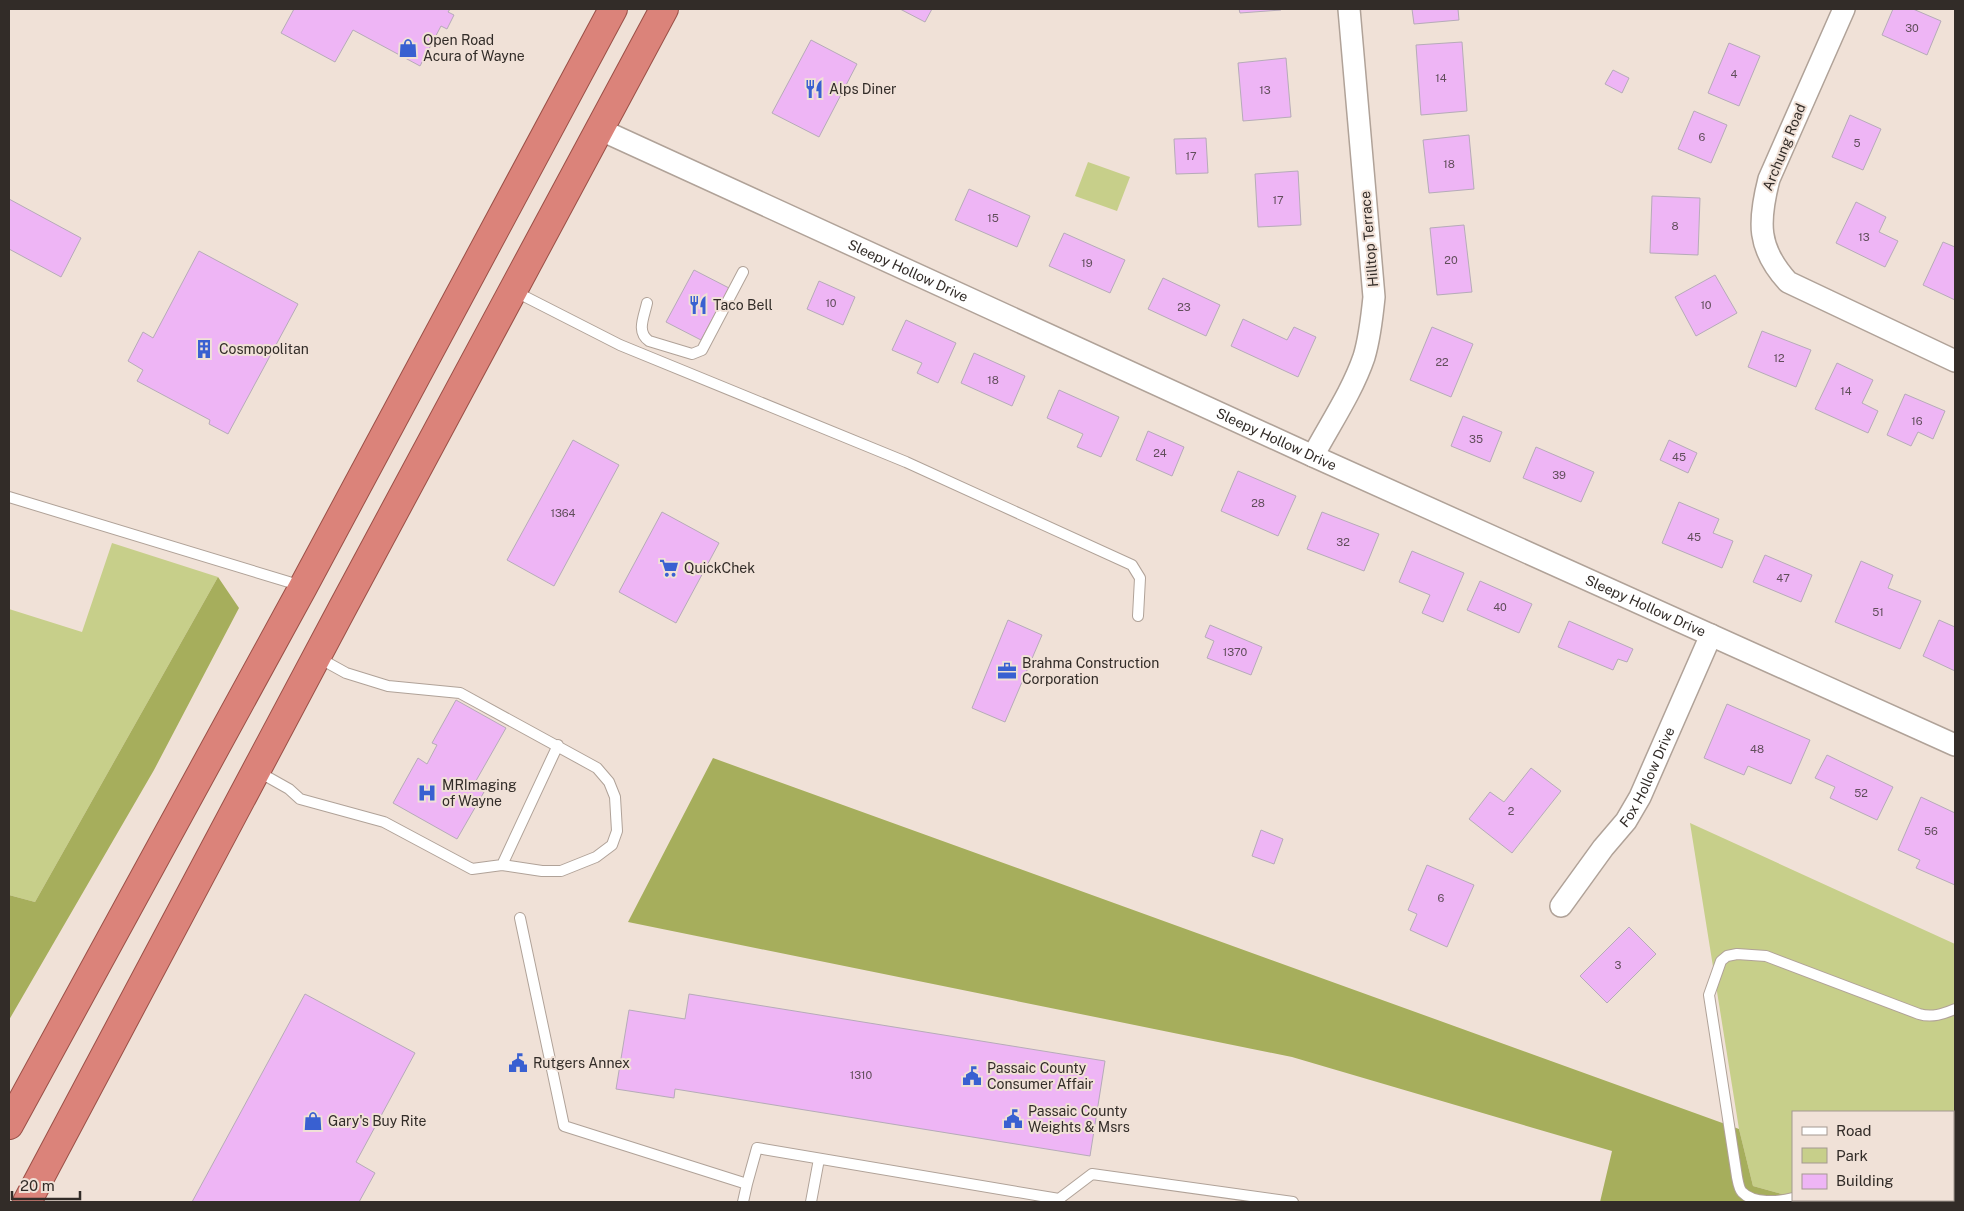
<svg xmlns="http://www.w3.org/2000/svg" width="1964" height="1211" font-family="'Public Sans',sans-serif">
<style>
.green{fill:#c7cf8a}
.forest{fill:#a6ae5c}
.building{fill:#eeb5f5;stroke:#b6abb8}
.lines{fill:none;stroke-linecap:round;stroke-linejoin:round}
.service-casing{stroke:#b0a298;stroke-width:12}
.minor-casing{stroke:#b0a298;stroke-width:24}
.trunk-casing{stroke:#9a5047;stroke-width:30}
.service{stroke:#fff;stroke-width:10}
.minor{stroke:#fff;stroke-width:21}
.trunk{stroke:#db837a;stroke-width:28}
.labels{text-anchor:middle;stroke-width:4;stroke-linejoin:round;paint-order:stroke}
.number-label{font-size:11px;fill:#614e5b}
.poi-label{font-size:14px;fill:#322c28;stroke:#f0e1d7;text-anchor:start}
.street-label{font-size:14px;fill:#322c28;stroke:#f0e1d7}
</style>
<rect width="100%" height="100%" fill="#f0e1d7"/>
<path class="green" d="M 1088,162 L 1130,177 L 1117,211 L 1075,196 Z
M 112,543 L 218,577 L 35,902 L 9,895 L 9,609 L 82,632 Z
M 1690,823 L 1955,944 L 1955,1202 L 1811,1202 L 1802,1200 L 1953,1200 L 1953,1112 L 1793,1112 L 1793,1197 L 1753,1186 L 1739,1129 Z"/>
<path class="forest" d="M 218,577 L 239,608 L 154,770 L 9,1020 L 9,895 L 35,902 Z
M 713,758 L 1739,1129 L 1753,1186 L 1793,1197 L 1793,1200 L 1811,1202 L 1600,1202 L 1612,1151 L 1292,1057 L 628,922 Z"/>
<path class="building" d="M 294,9 L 450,9 L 448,12 L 454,15 L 447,29 L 441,26 L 420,66 L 353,30 L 335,62 L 281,33 Z
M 900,9 L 932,9 L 925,22 Z
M 1239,9 L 1281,9 L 1281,10 L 1240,13 Z
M 1412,9 L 1458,9 L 1459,20 L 1414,24 Z
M 1893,9 L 1913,9 L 1941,21 L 1927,55 L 1882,35 Z
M 811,40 L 857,64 L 819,137 L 772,113 Z
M 1462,42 L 1467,111 L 1421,115 L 1416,45 Z
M 1729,43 L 1760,56 L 1739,106 L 1708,93 Z
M 1286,58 L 1291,117 L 1243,121 L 1238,63 Z
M 1613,70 L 1629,78 L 1622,93 L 1605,84 Z
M 1694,111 L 1727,125 L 1711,163 L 1678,149 Z
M 1850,115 L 1881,129 L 1863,170 L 1832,157 Z
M 1469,135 L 1474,189 L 1429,193 L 1423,140 Z
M 1206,138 L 1208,173 L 1176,174 L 1174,139 Z
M 1298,171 L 1301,225 L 1258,227 L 1255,174 Z
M 969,189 L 1030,216 L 1017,247 L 955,220 Z
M 1652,196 L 1700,198 L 1698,255 L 1650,253 Z
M 9,199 L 81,238 L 61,277 L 9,249 Z
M 1856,202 L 1886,217 L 1879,232 L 1898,241 L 1885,267 L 1836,243 Z
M 1464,225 L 1472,292 L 1437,295 L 1430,228 Z
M 1064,233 L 1125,260 L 1110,293 L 1049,266 Z
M 1943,242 L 1955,247 L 1955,300 L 1923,285 Z
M 199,251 L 298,304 L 228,434 L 209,424 L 210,420 L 137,381 L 143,370 L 128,361 L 143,332 L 153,338 Z
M 694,270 L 729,288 L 701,340 L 666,322 Z
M 1715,275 L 1737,313 L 1696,336 L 1675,297 Z
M 1163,278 L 1220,305 L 1206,336 L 1148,309 Z
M 819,281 L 855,297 L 843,325 L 807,309 Z
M 1243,319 L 1287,340 L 1294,327 L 1316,337 L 1298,377 L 1231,346 Z
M 906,320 L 956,343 L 938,383 L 917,373 L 922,363 L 892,350 Z
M 1432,327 L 1473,344 L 1451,397 L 1410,380 Z
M 1762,331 L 1811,350 L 1796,387 L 1748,367 Z
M 974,353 L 1025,376 L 1012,406 L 961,383 Z
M 1837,363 L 1873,380 L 1862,403 L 1878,411 L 1868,433 L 1815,409 Z
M 1059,390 L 1119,417 L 1101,457 L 1077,447 L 1083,434 L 1047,418 Z
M 1905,394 L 1945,411 L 1933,439 L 1918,432 L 1911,446 L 1887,435 Z
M 1463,416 L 1502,432 L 1490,462 L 1451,446 Z
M 1148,431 L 1184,447 L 1172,476 L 1136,460 Z
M 573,440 L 619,465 L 554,586 L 507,560 Z
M 1669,440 L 1697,453 L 1688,473 L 1660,460 Z
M 1536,447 L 1594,472 L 1581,502 L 1523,478 Z
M 1238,471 L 1296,496 L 1278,536 L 1221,511 Z
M 1679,502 L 1719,519 L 1713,533 L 1733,541 L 1722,568 L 1662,543 Z
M 662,512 L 719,543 L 676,623 L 619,592 Z
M 1322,512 L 1379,534 L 1364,571 L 1307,549 Z
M 1412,551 L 1464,573 L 1443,622 L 1422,613 L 1430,595 L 1399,582 Z
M 1765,555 L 1812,575 L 1801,602 L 1753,582 Z
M 1861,561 L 1893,575 L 1888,588 L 1921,601 L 1900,649 L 1835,622 Z
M 1480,581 L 1532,604 L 1519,633 L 1467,610 Z
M 1008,620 L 1042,635 L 1005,722 L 972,708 Z
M 1939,620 L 1955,627 L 1955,671 L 1923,656 Z
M 1569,621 L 1633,649 L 1627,662 L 1618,659 L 1613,670 L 1558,647 Z
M 1210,625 L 1262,647 L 1251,675 L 1207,658 L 1214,641 L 1205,637 Z
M 456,700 L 506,728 L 473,786 L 484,792 L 457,839 L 393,803 L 418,758 L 427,764 L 437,745 L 432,743 Z
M 1727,704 L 1810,740 L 1791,784 L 1748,766 L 1744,775 L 1704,758 Z
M 1827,755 L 1893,787 L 1877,820 L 1830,798 L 1835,787 L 1815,778 Z
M 1531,768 L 1561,791 L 1512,853 L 1469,819 L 1490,792 L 1504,802 Z
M 1921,797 L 1955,813 L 1955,885 L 1916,868 L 1920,860 L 1898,850 Z
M 1261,830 L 1283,839 L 1274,864 L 1252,856 Z
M 1427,865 L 1474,885 L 1447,947 L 1410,930 L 1417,914 L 1408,910 Z
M 1629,927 L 1656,954 L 1607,1003 L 1580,976 Z
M 305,994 L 415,1053 L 356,1162 L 375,1173 L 359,1202 L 192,1202 Z
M 689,994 L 1105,1061 L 1090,1156 L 675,1089 L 674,1098 L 616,1089 L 629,1010 L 685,1019 Z"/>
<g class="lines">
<g class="service-casing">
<path id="service" d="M 514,291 L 620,345 L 906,462 L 1132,565 L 1140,578 L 1138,616
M 647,303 C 644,317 636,332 649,341 L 692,354 L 702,350 L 743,272
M 9,497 L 302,586
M 257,771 L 289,789 L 300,799 L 384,822 L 472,869 L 502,865 L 542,871 L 561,871 L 596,857 L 612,845 L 617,831 L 615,797 L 609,782 L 597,768 L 460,693 L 388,686 L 346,673 L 317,657
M 502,865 L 558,745
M 520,918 L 564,1126 L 747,1184 L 743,1202
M 747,1184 L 757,1148 L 1059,1199 L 1058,1202
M 1793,1198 C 1779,1202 1753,1204 1742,1192 C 1739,1189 1738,1182 1737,1177 L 1709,995 L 1721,961 L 1727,956 L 1737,954 L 1766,956 L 1919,1014 C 1932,1018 1943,1014 1955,1009
M 1059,1199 L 1092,1174 L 1293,1202
M 1841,1200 L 1855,1202
M 811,1202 L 819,1159"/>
</g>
<g class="minor-casing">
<g id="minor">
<path d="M 1844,9 L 1769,179 C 1758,222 1757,248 1788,282 L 1955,361"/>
<path id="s1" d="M 599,129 L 1313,456 L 1955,745"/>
<path d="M 1313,456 C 1330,424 1352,392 1364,357 C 1370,337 1372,317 1374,297 L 1349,9"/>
<path id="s2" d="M 1561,906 L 1603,848 L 1626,821 L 1640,797 L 1711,635"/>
</g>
</g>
<g class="trunk-casing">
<path id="trunk" d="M 9,1125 L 303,587 L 613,9
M 27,1202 L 342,609 L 664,9"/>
</g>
<use href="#service" class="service"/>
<use href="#minor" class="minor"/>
<use href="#trunk" class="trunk"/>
</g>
<defs>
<g id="shop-bare" transform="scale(1.5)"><path d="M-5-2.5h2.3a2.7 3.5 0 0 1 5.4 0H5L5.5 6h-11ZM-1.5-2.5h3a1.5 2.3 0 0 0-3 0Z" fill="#3960d1" stroke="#f0e1d7" stroke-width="2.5" paint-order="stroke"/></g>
<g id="restaurant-bare" transform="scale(1.5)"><path d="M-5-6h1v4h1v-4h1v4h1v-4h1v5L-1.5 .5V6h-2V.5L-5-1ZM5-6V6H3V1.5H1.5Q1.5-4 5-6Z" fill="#3960d1" stroke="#f0e1d7" stroke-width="2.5" paint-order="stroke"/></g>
<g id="building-bare" transform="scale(1.5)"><path d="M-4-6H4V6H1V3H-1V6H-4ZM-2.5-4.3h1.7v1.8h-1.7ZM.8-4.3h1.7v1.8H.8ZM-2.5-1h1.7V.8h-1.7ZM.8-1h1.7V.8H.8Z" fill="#3960d1" stroke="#f0e1d7" stroke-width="2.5" paint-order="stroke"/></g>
<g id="supermarket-bare" transform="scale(1.5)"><path d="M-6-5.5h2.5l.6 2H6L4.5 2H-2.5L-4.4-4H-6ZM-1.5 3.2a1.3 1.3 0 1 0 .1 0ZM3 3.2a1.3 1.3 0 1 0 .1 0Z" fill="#3960d1" stroke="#f0e1d7" stroke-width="2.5" paint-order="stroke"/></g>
<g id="office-bare" transform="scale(1.5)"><path d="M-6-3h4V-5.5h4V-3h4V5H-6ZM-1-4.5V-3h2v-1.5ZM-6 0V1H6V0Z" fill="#3960d1" stroke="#f0e1d7" stroke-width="2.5" paint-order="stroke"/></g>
<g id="hospital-bare" transform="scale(1.5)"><path d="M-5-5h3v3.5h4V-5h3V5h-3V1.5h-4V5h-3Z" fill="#3960d1" stroke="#f0e1d7" stroke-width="2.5" paint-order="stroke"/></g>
<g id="civic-bare" transform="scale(1.5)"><path d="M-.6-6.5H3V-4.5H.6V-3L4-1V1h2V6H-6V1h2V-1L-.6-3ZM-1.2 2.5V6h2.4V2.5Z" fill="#3960d1" stroke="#f0e1d7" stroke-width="2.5" paint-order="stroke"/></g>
</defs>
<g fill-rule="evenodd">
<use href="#shop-bare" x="408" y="48"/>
<use href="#restaurant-bare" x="814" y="89"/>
<use href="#restaurant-bare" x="698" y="305"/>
<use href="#building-bare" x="204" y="349"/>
<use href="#supermarket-bare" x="669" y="568"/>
<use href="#office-bare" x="1007" y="671"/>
<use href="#hospital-bare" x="427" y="793"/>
<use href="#civic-bare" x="518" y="1063"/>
<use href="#civic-bare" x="972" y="1076"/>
<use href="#civic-bare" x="1013" y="1119"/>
<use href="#shop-bare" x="313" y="1121"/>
</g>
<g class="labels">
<g class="number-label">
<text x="1912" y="32">30</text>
<text x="1734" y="78">4</text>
<text x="1441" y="82">14</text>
<text x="1265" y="94">13</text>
<text x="1702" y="141">6</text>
<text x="1857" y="147">5</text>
<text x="1191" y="160">17</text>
<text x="1449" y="168">18</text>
<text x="1278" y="204">17</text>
<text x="993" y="222">15</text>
<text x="1675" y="230">8</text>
<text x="1864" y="241">13</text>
<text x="1451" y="264">20</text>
<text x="1087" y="267">19</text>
<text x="831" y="307">10</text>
<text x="1706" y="309">10</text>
<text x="1184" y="311">23</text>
<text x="1779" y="362">12</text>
<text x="1442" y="366">22</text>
<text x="993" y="384">18</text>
<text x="1846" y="395">14</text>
<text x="1917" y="425">16</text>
<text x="1476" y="443">35</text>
<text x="1160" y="457">24</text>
<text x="1679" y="461">45</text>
<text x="1559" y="479">39</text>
<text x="1258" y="507">28</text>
<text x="563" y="517">1364</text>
<text x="1694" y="541">45</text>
<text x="1343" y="546">32</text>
<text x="1783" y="582">47</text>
<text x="1500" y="611">40</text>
<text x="1878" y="616">51</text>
<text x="1235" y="656">1370</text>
<text x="1757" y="753">48</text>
<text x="1861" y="797">52</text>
<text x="1511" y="815">2</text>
<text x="1931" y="835">56</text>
<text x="1441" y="902">6</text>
<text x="1618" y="969">3</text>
<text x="861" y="1079">1310</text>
</g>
<g class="poi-label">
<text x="423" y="45">Open Road<tspan x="423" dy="16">Acura of Wayne</tspan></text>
<text x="829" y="94">Alps Diner</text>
<text x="713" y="310">Taco Bell</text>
<text x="219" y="354">Cosmopolitan</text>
<text x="684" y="573">QuickChek</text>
<text x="1022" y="668">Brahma Construction<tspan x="1022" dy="16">Corporation</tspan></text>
<text x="442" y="790">MRImaging<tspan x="442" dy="16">of Wayne</tspan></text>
<text x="533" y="1068">Rutgers Annex</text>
<text x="987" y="1073">Passaic County<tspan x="987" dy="16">Consumer Affair</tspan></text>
<text x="1028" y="1116">Passaic County<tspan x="1028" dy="16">Weights &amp; Msrs</tspan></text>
<text x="328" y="1126">Gary's Buy Rite</text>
</g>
<g class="street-label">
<text transform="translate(1784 147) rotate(-68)" y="5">Archung Road</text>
<text transform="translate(1369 239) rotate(-95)" y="5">Hilltop Terrace</text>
<text dy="5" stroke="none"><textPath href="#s1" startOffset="340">Sleepy Hollow Drive</textPath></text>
<text dy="5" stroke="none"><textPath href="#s1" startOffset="745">Sleepy Hollow Drive</textPath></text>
<text dy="5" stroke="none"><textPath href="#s1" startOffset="1150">Sleepy Hollow Drive</textPath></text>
<text dy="5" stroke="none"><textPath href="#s2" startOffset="156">Fox Hollow Drive</textPath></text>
</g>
</g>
<rect width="1964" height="1211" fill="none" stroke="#322c28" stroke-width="20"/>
<rect x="1792" y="1111" width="162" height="90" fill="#f0e1d7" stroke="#a49991"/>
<rect x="1802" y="1127" width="25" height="8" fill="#ffffff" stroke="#a49991"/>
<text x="1836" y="1136" font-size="15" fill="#322c28">Road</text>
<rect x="1802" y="1148" width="25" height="15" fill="#c7cf8a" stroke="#a49991"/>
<text x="1836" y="1161" font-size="15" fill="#322c28">Park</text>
<rect x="1802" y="1174" width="25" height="15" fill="#eeb5f5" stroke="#a49991"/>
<text x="1836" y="1186" font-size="15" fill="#322c28">Building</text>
<path d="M12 1191v8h68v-8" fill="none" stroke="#322c28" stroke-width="2.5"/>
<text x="20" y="1191" font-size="15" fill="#322c28" stroke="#f0e1d7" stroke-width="4" paint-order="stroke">20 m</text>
</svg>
